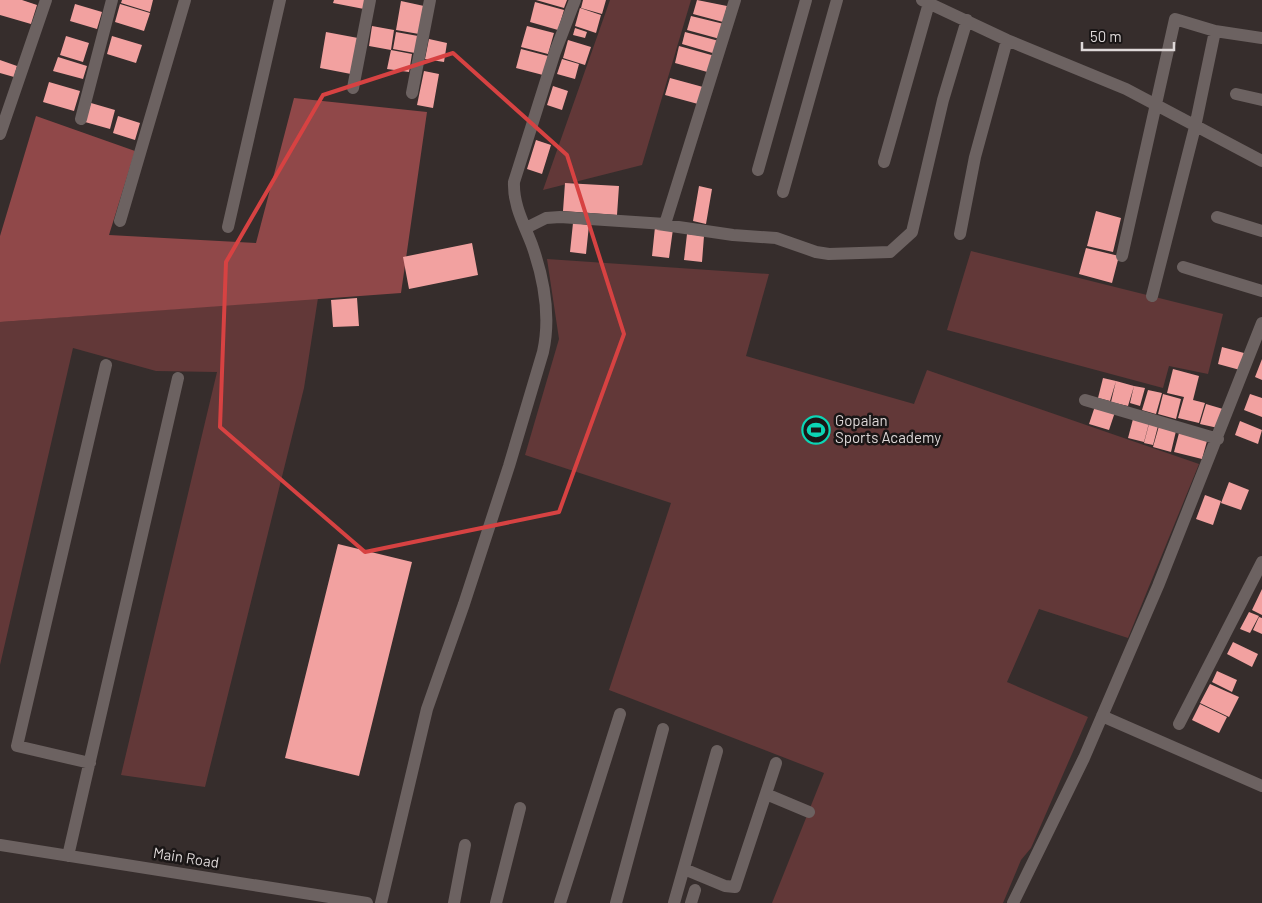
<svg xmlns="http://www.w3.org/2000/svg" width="1262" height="903" font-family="Barlow,sans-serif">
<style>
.green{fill:#623838}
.forest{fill:#904849}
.building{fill:#f2a1a0}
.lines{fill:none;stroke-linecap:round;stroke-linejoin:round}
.minor{stroke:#6c6261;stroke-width:12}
.marked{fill:none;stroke:#d74242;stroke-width:4;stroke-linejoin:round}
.labels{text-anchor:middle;stroke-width:5;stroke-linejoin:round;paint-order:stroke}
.poi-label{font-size:15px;fill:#ded8d8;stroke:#1a1616;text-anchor:start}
.street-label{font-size:15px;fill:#ded8d8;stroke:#1a1616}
</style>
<rect width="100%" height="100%" fill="#362d2c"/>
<path class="green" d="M 610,0 L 691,0 L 642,165 L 543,190 Z
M 971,251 L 1223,314 L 1208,374 L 1169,366 L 1163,388 L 947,330 Z
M 547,259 L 769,274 L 746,356 L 914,404 L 927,370 L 1199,464 L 1128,638 L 1039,609 L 1007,682 L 1088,717 L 1031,848 L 1021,860 L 1003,903 L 772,903 L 824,773 L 609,690 L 671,503 L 525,455 L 559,339 Z
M 318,298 L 304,388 L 205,787 L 121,775 L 217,372 L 156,371 L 73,348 L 0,665 L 0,322 Z"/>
<path class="forest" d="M 294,98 L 427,112 L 401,293 L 0,322 L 0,236 L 36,116 L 135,151 L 109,235 L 256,243 Z"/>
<path class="building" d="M 0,0 L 22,0 L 37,5 L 31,24 L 0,15 Z
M 122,0 L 153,0 L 150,12 L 121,3 Z
M 334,0 L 366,0 L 364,9 L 333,3 Z
M 536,0 L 567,0 L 564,8 Z
M 583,0 L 606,0 L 602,14 L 581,8 Z
M 697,0 L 727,6 L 723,22 L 693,14 Z
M 401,1 L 424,6 L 419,34 L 396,30 Z
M 535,2 L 564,10 L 558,30 L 530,22 Z
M 75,4 L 102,12 L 97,29 L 70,21 Z
M 120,4 L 150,13 L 144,31 L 115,22 Z
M 580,8 L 601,15 L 596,33 L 575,26 Z
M 691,16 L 724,24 L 720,39 L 687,30 Z
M 372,26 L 394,30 L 391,50 L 369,46 Z
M 527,26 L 554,33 L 548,54 L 521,47 Z
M 575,28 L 587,32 L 585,38 L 573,35 Z
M 326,32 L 358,38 L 351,74 L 320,68 Z
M 396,32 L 418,36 L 415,53 L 393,49 Z
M 685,32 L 719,41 L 716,54 L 682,44 Z
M 66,36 L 89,43 L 83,62 L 60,55 Z
M 112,36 L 142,45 L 136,63 L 107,54 Z
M 429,39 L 447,43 L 444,62 L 425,59 Z
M 568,40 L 591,47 L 585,65 L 563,58 Z
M 679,46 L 715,56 L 711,73 L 675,63 Z
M 521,49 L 548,56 L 543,75 L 516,68 Z
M 391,50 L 412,54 L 409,72 L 387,69 Z
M 58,57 L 87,66 L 83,79 L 53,71 Z
M 562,59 L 579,64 L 575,79 L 557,74 Z
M 0,60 L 17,66 L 14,77 L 0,73 Z
M 424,71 L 439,74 L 433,108 L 417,105 Z
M 670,78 L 703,87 L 698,104 L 665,95 Z
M 49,82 L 80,91 L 74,111 L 43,102 Z
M 553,86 L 568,91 L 562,110 L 547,105 Z
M 91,103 L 115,110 L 110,129 L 85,122 Z
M 118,116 L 140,123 L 135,140 L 113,133 Z
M 536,140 L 551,145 L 542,174 L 527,169 Z
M 565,183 L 619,186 L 617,215 L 563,211 Z
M 699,186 L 712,189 L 706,224 L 693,221 Z
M 1096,211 L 1121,218 L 1113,252 L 1087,246 Z
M 573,223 L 589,225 L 586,254 L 570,252 Z
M 655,227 L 673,229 L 669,258 L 652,256 Z
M 687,234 L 704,236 L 702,262 L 684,260 Z
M 472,243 L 478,275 L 409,289 L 403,257 Z
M 1086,248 L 1119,256 L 1112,283 L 1079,274 Z
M 357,298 L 359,326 L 333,327 L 331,300 Z
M 1222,347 L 1244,353 L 1240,370 L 1218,364 Z
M 1262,359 L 1262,380 L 1255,377 Z
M 1173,369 L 1199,376 L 1193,400 L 1205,403 L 1199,423 L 1178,418 L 1184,397 L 1167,393 Z
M 1103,378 L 1116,381 L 1110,401 L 1098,398 Z
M 1116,381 L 1134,386 L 1128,406 L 1111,402 Z
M 1134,386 L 1145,388 L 1140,406 L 1130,403 Z
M 1148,390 L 1162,393 L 1156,414 L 1142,410 Z
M 1163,394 L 1181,399 L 1176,419 L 1158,414 Z
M 1250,394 L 1262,398 L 1262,417 L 1244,410 Z
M 1206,404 L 1223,409 L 1218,428 L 1200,424 Z
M 1095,406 L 1115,412 L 1109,430 L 1089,424 Z
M 1133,419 L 1149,423 L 1144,442 L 1128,438 Z
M 1240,421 L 1262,430 L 1258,444 L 1235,435 Z
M 1149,424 L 1158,426 L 1153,445 L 1144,443 Z
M 1159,426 L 1176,431 L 1171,452 L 1153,447 Z
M 1179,433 L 1207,441 L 1202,459 L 1174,452 Z
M 1229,482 L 1249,490 L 1241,510 L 1221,503 Z
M 1205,495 L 1221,501 L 1213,525 L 1196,519 Z
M 338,544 L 412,562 L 359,776 L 285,758 Z
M 1262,589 L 1262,615 L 1252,610 Z
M 1249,612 L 1259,616 L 1250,633 L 1240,629 Z
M 1259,617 L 1262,618 L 1262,634 L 1253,630 Z
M 1233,642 L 1258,654 L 1252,667 L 1227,654 Z
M 1217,671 L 1237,680 L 1232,692 L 1212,682 Z
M 1210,684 L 1239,697 L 1229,717 L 1200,703 Z
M 1200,704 L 1227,717 L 1219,733 L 1192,720 Z"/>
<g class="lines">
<path class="minor" d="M 922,0 L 1007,40 L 1126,89 L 1262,161
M 353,88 L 370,0
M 412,93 L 430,0
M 1236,94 L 1262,100
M 81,119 L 112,0
M 0,134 L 46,0
M 884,162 L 929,3
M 758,170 L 806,0
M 783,192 L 837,0
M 1217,217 L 1262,231
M 120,221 L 185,0
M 658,224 L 733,235 L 776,238 L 816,252 L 829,254 L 890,252 L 912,232 L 943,100 L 967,20
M 228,227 L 280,0
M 526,228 L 546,218 L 560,217 L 665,224 L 735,0
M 960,234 L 975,157 L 1007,40
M 1122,256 L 1175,19 L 1215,31 L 1262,38
M 1183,267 L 1262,291
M 1152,296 L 1195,127 L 1215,31
M 1085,400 L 1218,439
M 1102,716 L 1262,786
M 1179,724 L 1262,562
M 90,763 L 17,746 L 106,365
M 766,794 L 809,812
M 0,845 L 367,903
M 68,856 L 178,378
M 684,869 L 725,886 L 735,887 L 776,763
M 381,903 L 427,709 L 464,604 L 509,466 L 543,352 C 551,316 544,279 532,245 C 524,224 513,205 514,182 L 555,52 L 575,0
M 454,903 L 465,845
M 496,903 L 520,808
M 560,903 L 620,714
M 616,903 L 663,729
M 674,903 L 717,751
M 691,903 L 695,890
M 1013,903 L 1084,758 L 1158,586 L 1262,323"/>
</g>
<path class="marked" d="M 453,53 L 567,155 L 624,334 L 559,512 L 365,552 L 220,427 L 226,262 L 323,95 Z"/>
<defs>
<g id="stadium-ring" transform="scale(1.4375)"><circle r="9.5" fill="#1a1616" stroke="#0cd5b5" stroke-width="1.5"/><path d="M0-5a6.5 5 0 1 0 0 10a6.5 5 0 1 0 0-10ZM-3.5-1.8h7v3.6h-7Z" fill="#0cd5b5"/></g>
</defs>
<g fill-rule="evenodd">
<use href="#stadium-ring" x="816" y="430"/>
</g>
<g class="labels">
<g class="poi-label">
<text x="835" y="426">Gopalan<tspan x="835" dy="17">Sports Academy</tspan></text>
</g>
<g class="street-label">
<text transform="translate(186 858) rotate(9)" y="5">Main Road</text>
</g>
</g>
<path d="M1082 42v8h92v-8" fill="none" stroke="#ded8d8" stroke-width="2.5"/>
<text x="1090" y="42" font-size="15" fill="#ded8d8" stroke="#1a1616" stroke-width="4" paint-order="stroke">50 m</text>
</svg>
